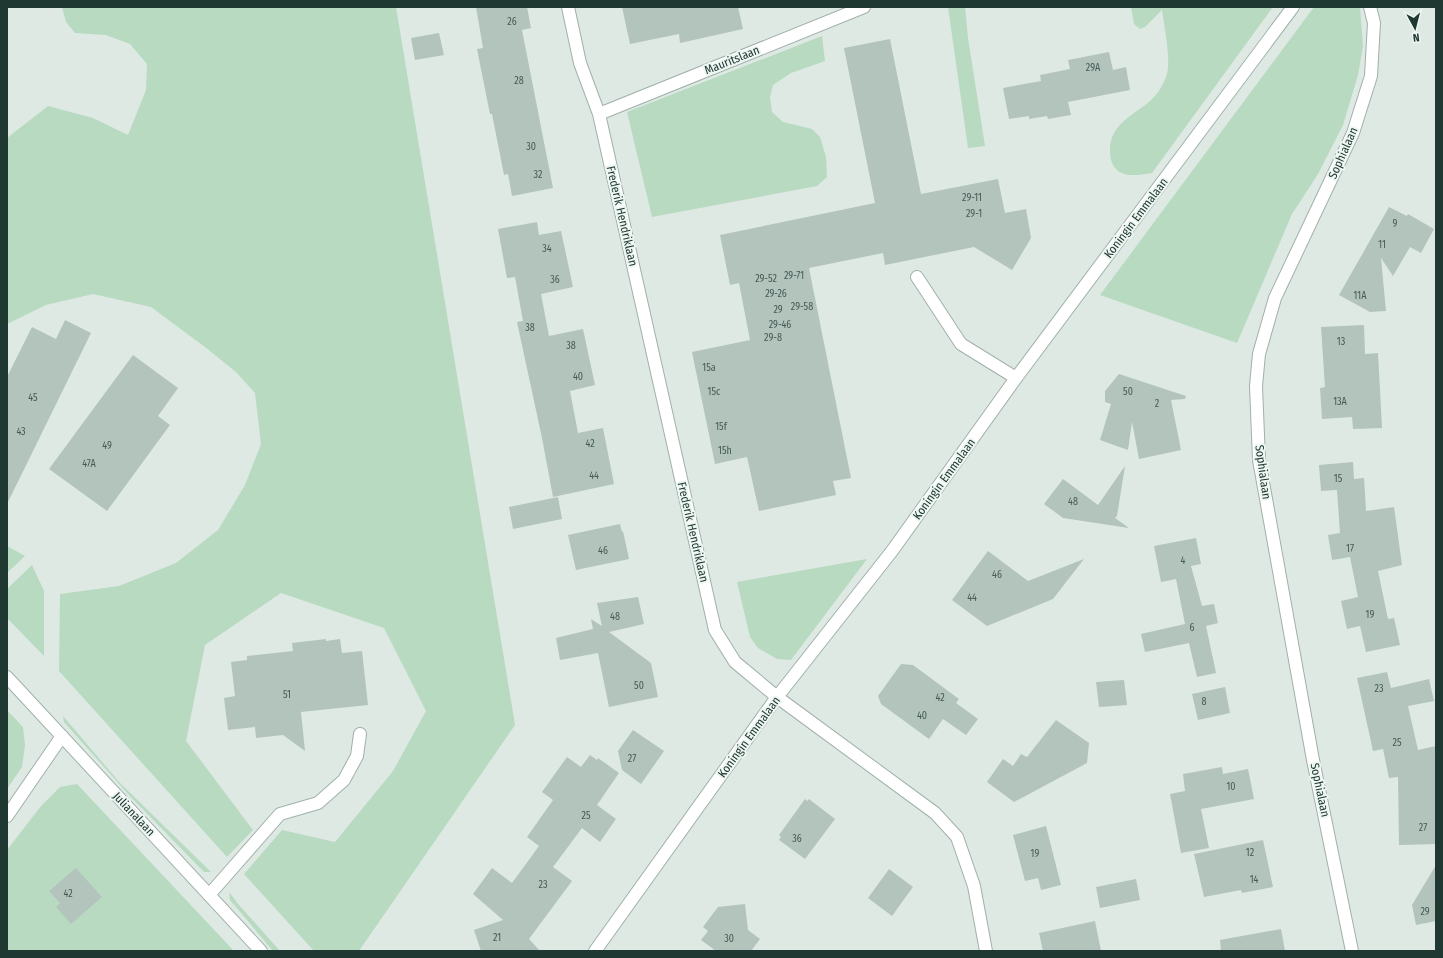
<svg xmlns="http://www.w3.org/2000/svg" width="1443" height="958" font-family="'Fira Sans Condensed',sans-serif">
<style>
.green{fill:#b7dac1}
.building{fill:#b3c4bd}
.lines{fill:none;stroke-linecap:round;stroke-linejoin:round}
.lane-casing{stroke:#a1b0ab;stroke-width:14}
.street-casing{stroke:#a1b0ab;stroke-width:14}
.lane{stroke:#fff;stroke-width:12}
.street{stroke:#fff;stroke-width:12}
.labels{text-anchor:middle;stroke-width:4;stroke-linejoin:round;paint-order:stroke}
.number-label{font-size:10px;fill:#455b55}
.street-label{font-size:12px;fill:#203832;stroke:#eef6f2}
</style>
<rect width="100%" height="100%" fill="#dee9e4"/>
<path class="green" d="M 62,7 L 396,7 L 515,725 L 359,951 L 314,951 L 244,874 L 282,830 L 335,842 L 393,771 L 426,711 L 384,628 L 281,593 L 205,645 L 186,741 L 253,830 L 227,857 L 59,671 L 60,594 L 119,586 L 176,563 L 218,530 L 245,485 L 261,444 L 255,393 L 236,372 L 205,347 L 151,307 L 93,294 L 46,305 L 7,324 L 7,138 L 48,106 L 93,118 L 128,135 L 146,90 L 147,64 L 130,44 L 106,35 L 75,33 L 66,22 Z
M 948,7 L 965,7 L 968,38 L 985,146 L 968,148 Z
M 1131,7 L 1273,7 L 1152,173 C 1138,175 1121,179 1113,165 C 1110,159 1110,153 1110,147 C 1112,124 1133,115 1149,102 C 1157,95 1162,87 1166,77 C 1172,63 1164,26 1162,10 L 1145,27 L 1140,29 L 1134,24 Z
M 1314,7 L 1360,7 L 1363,46 L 1358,75 L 1343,125 L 1318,174 L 1292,214 L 1237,343 L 1100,295 Z
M 822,36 L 825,61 L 791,73 L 773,85 L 770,97 L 772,112 L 783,122 L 812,129 L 820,137 L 826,157 L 827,177 L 817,186 L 652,217 L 627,112 Z
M 7,546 L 25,556 L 7,573 Z
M 867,559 L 791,660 L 777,659 L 758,648 L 750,637 L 737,582 Z
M 32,565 L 44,591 L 44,656 L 7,618 L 7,589 Z
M 7,710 L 23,727 L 25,745 L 22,767 L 7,789 Z
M 63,716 L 120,783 L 211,872 L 204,872 L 129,795 L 64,722 Z
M 77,784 L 234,951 L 7,951 L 7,850 L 41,806 L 60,787 Z
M 229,892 L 239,905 L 280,951 L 273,951 L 230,900 Z"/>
<path class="building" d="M 476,7 L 527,7 L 531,28 L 522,30 L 553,188 L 512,196 L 508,174 L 504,175 L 492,114 L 490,114 L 477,49 L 483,48 Z
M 622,7 L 738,7 L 743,29 L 680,43 L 679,34 L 630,44 Z
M 439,33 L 444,55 L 415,60 L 411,38 Z
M 890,39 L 921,194 L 998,179 L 1005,213 L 1026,209 L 1031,238 L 1012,270 L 974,247 L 885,265 L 883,253 L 809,268 L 851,478 L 833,481 L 836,495 L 759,511 L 747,457 L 715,464 L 692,352 L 750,340 L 739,283 L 730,285 L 720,235 L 875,203 L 844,48 Z
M 1109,52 L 1113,70 L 1126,67 L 1130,90 L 1068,102 L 1071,115 L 1048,119 L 1047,116 L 1029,119 L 1029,116 L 1009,119 L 1003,88 L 1041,81 L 1040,75 L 1070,69 L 1068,60 Z
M 1389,207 L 1407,216 L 1408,214 L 1434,229 L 1421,253 L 1410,247 L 1393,276 L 1381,258 L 1386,311 L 1370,312 L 1339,295 Z
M 537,222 L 539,235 L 561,231 L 573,287 L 541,294 L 549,336 L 583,329 L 595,385 L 570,391 L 578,433 L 603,428 L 614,484 L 553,497 L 542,438 L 517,322 L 523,321 L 515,277 L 507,278 L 498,229 Z
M 65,320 L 91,333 L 7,504 L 7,377 L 32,327 L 56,339 Z
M 1364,325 L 1365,354 L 1378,353 L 1382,428 L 1353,429 L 1352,417 L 1322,419 L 1320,388 L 1325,387 L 1321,327 Z
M 133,355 L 178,388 L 158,416 L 170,425 L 107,511 L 49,469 Z
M 1119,374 L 1186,396 L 1185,399 L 1171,400 L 1181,450 L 1139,459 L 1132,422 L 1128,450 L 1100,440 L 1111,404 L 1105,402 L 1105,391 Z
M 1353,462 L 1354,479 L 1364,478 L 1366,511 L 1394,507 L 1402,565 L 1378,571 L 1388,619 L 1394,618 L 1400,645 L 1366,652 L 1360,626 L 1347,629 L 1341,601 L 1358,597 L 1350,557 L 1332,560 L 1328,535 L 1340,533 L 1337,490 L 1321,491 L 1319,465 Z
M 1125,466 L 1117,516 L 1115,518 L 1129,528 L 1063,518 L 1044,504 L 1063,479 L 1098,505 Z
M 558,497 L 562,519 L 513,529 L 509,507 Z
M 620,524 L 622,532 L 623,531 L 629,559 L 576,570 L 568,535 Z
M 1196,538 L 1201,564 L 1191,566 L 1202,606 L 1214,604 L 1218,623 L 1206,626 L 1216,673 L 1197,677 L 1189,643 L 1145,652 L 1141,634 L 1185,624 L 1176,579 L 1161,582 L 1154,546 Z
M 988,551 L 1028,581 L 1084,559 L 1053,599 L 987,626 L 952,600 Z
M 638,597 L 644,624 L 609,632 L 651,663 L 658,697 L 609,707 L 598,653 L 560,660 L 556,638 L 593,629 L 591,619 L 602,626 L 597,603 Z
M 326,639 L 326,641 L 340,639 L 342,653 L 362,651 L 368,705 L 301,712 L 305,751 L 283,735 L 256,738 L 255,727 L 228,730 L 224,698 L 235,696 L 231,662 L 247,660 L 247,656 L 293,651 L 292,643 Z
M 901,664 L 913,665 L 959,699 L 956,703 L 978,719 L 966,735 L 943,719 L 929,739 L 881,704 L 878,696 Z
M 1387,672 L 1391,688 L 1429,679 L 1434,701 L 1408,706 L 1418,750 L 1436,746 L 1436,844 L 1399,845 L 1398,777 L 1389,778 L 1383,749 L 1373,751 L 1357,678 Z
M 1124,680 L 1127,705 L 1099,707 L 1096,682 Z
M 1225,687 L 1230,713 L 1198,720 L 1192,694 Z
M 1056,720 L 1089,743 L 1087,763 L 1014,802 L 987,782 L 1003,759 L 1013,766 L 1021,754 L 1027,757 Z
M 633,730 L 664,751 L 641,784 L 622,770 L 618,751 Z
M 590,755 L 597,760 L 598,758 L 619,773 L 597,805 L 616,819 L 600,842 L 582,828 L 553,867 L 572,881 L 529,939 L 540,951 L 481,951 L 474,930 L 503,920 L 473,894 L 492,868 L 512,883 L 539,846 L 527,837 L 553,800 L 542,792 L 567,757 L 581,767 Z
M 1222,767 L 1223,774 L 1248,769 L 1254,799 L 1201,809 L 1209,848 L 1181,853 L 1170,794 L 1185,791 L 1183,774 Z
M 805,799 L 807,801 L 809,799 L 835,819 L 805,859 L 779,840 L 781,837 L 779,835 Z
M 1046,826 L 1061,885 L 1041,890 L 1038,878 L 1025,881 L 1013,835 Z
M 1263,840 L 1273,887 L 1242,893 L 1241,890 L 1204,897 L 1194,854 Z
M 1436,865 L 1436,921 L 1416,925 L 1412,905 Z
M 76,868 L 102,897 L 71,924 L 56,907 L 60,903 L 49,891 Z
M 889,869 L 913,887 L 892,916 L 868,898 Z
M 1136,879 L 1140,900 L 1100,908 L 1096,887 Z
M 745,904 L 748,930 L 760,939 L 751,951 L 716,951 L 701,940 L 708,931 L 703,927 L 718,907 Z
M 1095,921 L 1101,951 L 1043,951 L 1039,933 Z
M 1281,929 L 1285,951 L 1221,951 L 1220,940 Z"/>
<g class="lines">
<g class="lane-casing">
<path id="lane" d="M 917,277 L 961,344 L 1016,378
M 209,895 L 280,814 L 318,803 L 344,780 L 357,756 L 360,734"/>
</g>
<g class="street-casing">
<path id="street" d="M 568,7 L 580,63 L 599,114 L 715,630 L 735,662 L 777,697 L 935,813 L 957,837 L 974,886 L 986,951
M 599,114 L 864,7
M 7,677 L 261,951
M 7,816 L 62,736
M 595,951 L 777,697 L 892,551 L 1016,378 L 1293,7
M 1352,951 L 1313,760 L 1259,460 L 1256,386 L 1259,354 L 1275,298 L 1353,133 L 1371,76 L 1374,23 L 1370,7"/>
</g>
<use href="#lane" class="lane"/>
<use href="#street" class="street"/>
</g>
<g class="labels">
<g class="number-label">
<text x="512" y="25">26</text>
<text x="1093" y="71">29A</text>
<text x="519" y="84">28</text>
<text x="531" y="150">30</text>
<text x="538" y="178">32</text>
<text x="972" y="201">29-11</text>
<text x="974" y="217">29-1</text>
<text x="1395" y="227">9</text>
<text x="1382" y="248">11</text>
<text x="547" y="252">34</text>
<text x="794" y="279">29-71</text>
<text x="766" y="282">29-52</text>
<text x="555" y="283">36</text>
<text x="776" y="297">29-26</text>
<text x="1360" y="299">11A</text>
<text x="802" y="310">29-58</text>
<text x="778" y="313">29</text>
<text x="780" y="328">29-46</text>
<text x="530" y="331">38</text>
<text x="773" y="341">29-8</text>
<text x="1341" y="345">13</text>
<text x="571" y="349">38</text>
<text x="709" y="371">15a</text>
<text x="578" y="380">40</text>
<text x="714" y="395">15c</text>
<text x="1128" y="395">50</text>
<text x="33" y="401">45</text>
<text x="1340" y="405">13A</text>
<text x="1157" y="407">2</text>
<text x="721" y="430">15f</text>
<text x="21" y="435">43</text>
<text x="590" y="447">42</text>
<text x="107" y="449">49</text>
<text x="725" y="454">15h</text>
<text x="89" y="467">47A</text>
<text x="594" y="479">44</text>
<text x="1338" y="482">15</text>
<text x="1073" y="505">48</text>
<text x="1350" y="552">17</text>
<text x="603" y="554">46</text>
<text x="1183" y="564">4</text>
<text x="997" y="578">46</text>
<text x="972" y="601">44</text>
<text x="1370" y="618">19</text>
<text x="615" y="620">48</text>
<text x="1192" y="631">6</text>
<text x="639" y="689">50</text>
<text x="1379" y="692">23</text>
<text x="287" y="698">51</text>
<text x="940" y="701">42</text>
<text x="1204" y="705">8</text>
<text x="922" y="719">40</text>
<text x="1397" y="746">25</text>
<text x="632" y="762">27</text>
<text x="1231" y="790">10</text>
<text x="586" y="819">25</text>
<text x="1423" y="831">27</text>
<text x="797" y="842">36</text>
<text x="1250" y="856">12</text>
<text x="1035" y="857">19</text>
<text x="1254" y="883">14</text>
<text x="543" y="888">23</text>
<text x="68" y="897">42</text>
<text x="1425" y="915">29</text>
<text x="497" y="941">21</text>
<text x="729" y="942">30</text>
</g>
<g class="street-label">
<text transform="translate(732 60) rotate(-22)" y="4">Mauritslaan</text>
<text transform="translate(1343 153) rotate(-66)" y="4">Sophialaan</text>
<text transform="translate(622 216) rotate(77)" y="4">Frederik Hendriklaan</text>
<text transform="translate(1136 218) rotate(-53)" y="4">Koningin Emmalaan</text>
<text transform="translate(1263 472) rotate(82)" y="4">Sophialaan</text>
<text transform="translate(944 479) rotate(-54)" y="4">Koningin Emmalaan</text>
<text transform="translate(693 532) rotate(77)" y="4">Frederik Hendriklaan</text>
<text transform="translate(749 737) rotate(-54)" y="4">Koningin Emmalaan</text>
<text transform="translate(1320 790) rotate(78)" y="4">Sophialaan</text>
<text transform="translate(134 814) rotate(47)" y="4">Julianalaan</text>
</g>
</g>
<rect width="1443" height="958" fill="none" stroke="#203832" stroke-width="16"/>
<g transform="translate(1415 28) rotate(173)" stroke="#eef6f2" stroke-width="3" paint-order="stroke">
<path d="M0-3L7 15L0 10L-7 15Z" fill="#203832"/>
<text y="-6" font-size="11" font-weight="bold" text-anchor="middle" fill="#203832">N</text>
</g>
</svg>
